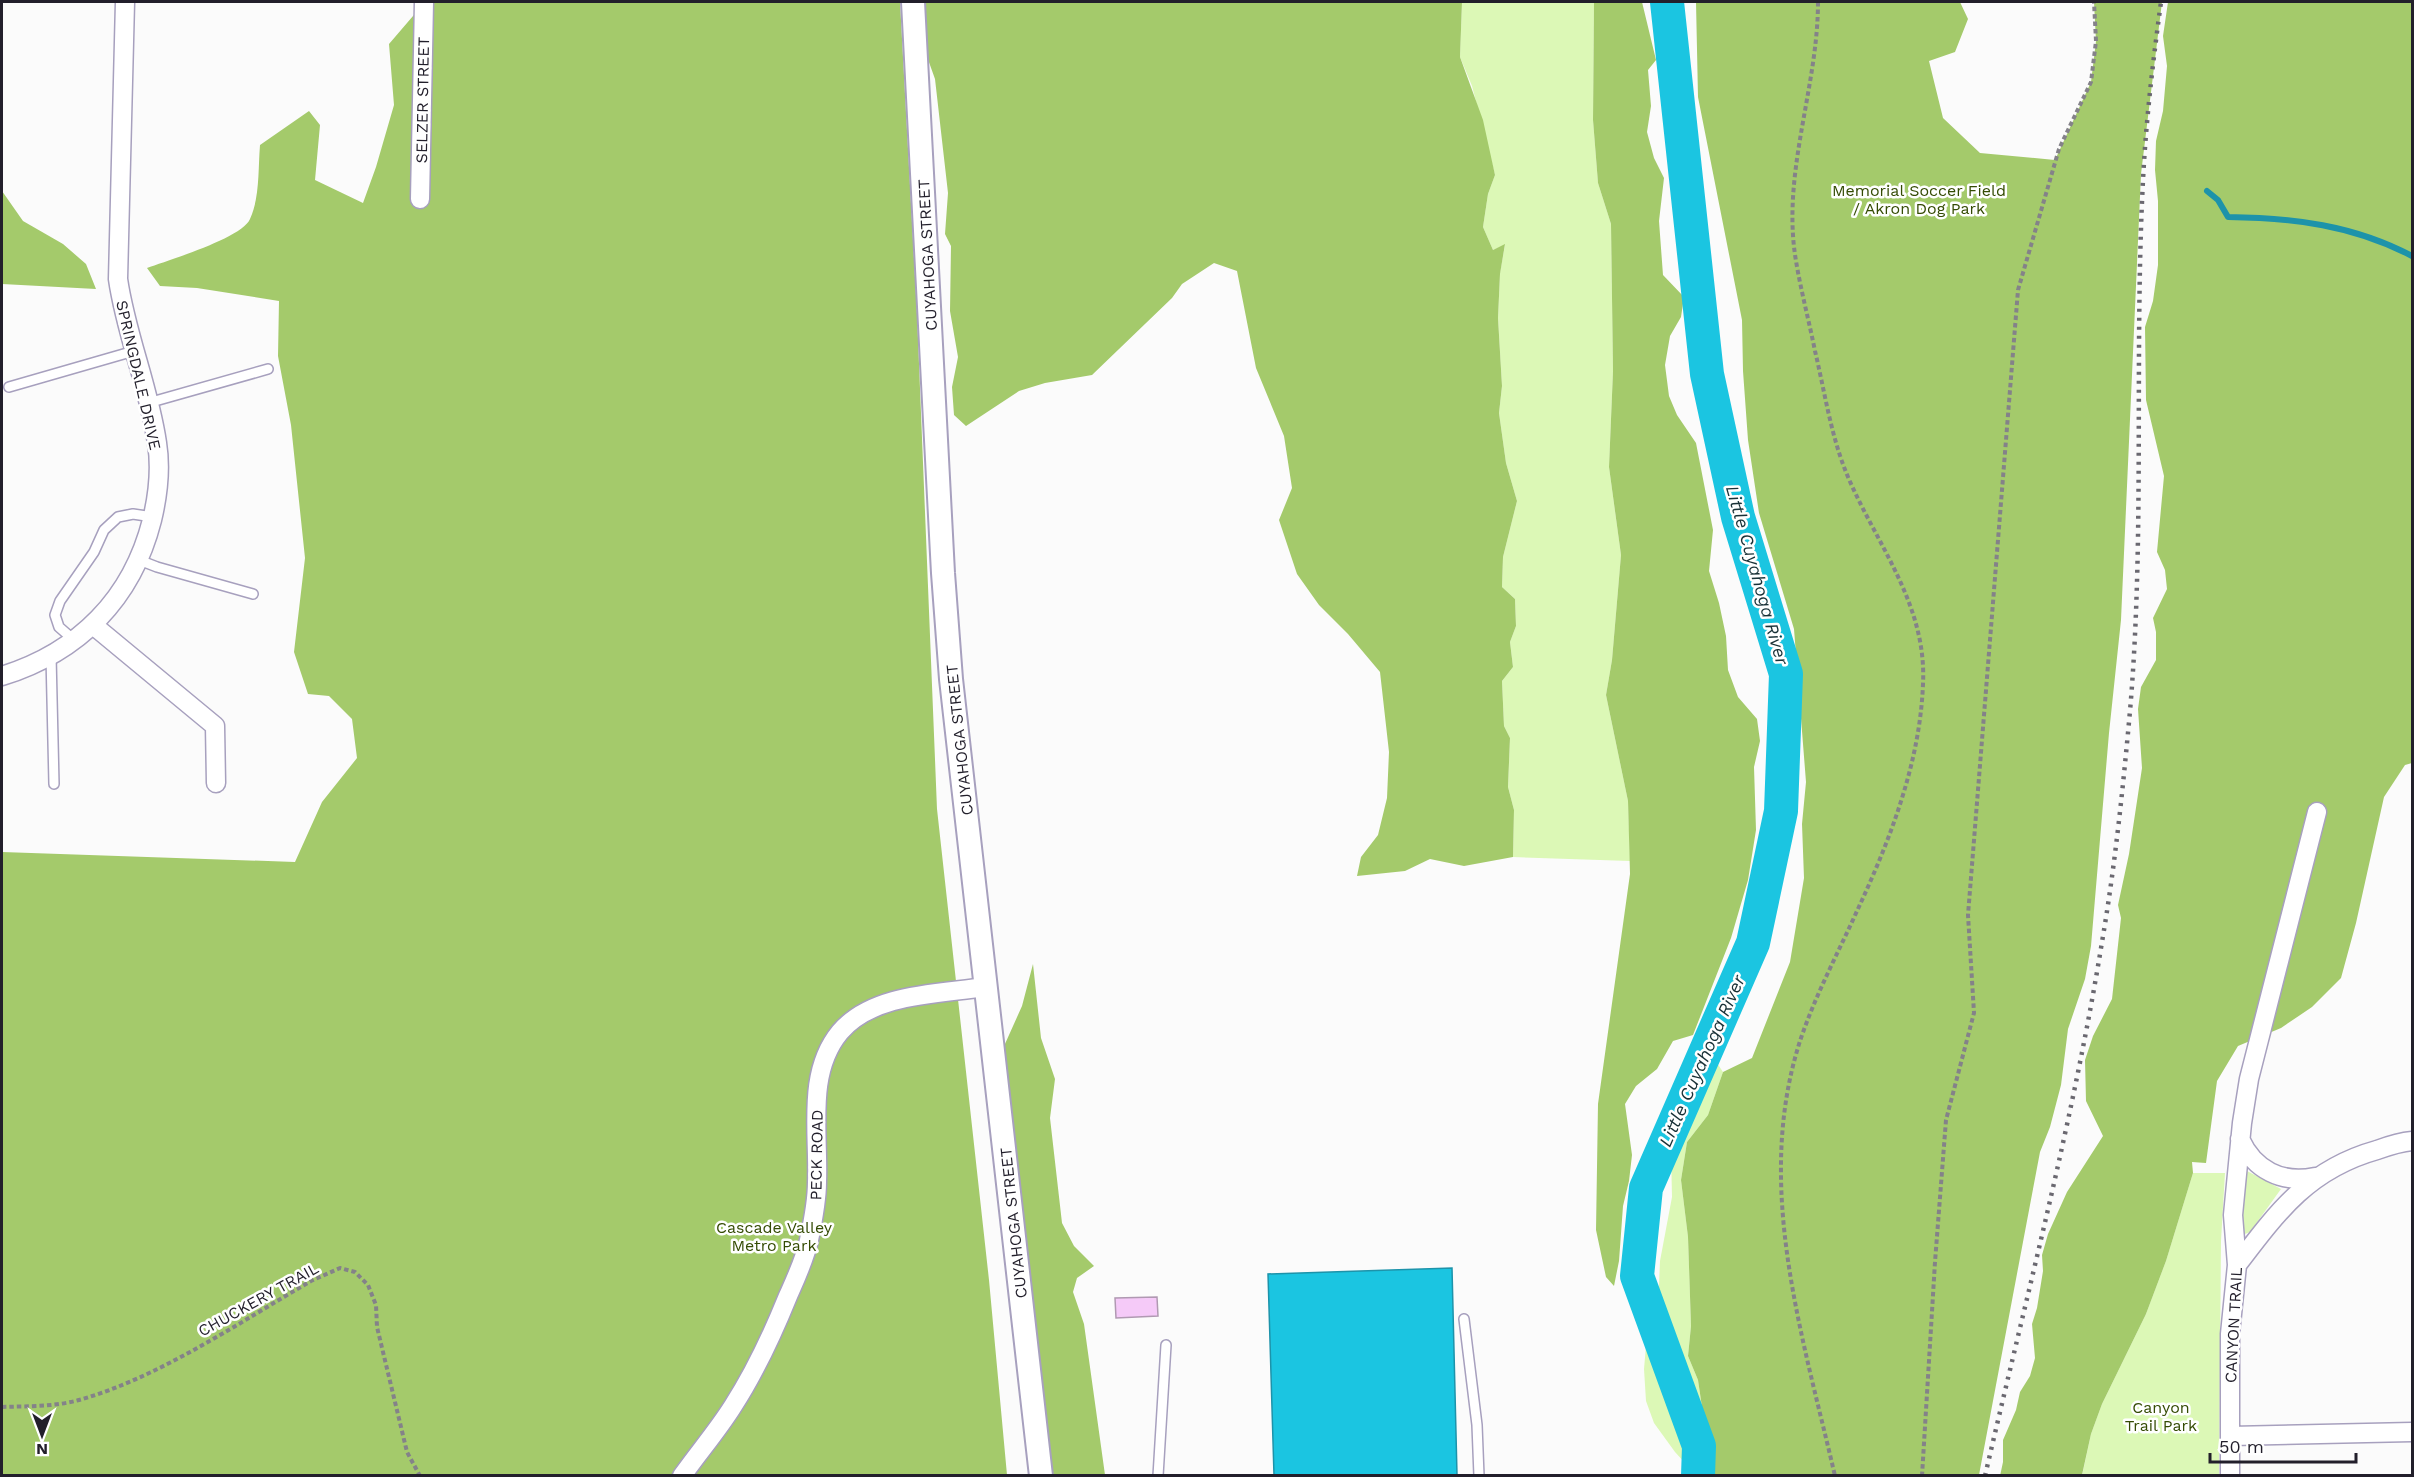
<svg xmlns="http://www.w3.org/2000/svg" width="2414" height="1477" font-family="'Work Sans',sans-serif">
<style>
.green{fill:#dcf8b6}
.forest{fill:#a4ca6b}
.water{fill:#1bc5e1;stroke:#1d93aa;stroke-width:1.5}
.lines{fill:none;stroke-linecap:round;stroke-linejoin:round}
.stream{stroke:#1d93aa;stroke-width:6}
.river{stroke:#1bc5e1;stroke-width:34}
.building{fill:#f5caf8;stroke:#b099b2;stroke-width:1.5}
.service-casing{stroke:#a7a0be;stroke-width:12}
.minor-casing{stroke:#a7a0be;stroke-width:21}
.tertiary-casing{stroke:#a7a0be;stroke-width:26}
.path{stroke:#848289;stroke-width:4;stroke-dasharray:4.5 3;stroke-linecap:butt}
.service{stroke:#fff;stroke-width:9}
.minor{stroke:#fff;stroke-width:18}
.tertiary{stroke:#fff;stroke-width:22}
.rail{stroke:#6a6870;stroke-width:4.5;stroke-dasharray:3 6;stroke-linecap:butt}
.labels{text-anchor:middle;stroke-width:5;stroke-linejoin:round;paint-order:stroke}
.street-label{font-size:16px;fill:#221f2b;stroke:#fff}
.park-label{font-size:16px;fill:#344b03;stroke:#fff}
.water-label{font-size:18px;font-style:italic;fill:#193137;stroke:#fff}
</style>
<rect width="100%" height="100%" fill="#fbfbfb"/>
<path class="green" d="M 1462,2 L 1594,2 L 1593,120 L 1598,183 L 1611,224 L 1613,371 L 1609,467 L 1621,555 L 1612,660 L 1606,695 L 1628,801 L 1630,861 L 1513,857 L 1514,810 L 1508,787 L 1510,738 L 1504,726 L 1502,681 L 1513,667 L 1510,642 L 1516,626 L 1515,599 L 1502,587 L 1503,557 L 1517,501 L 1506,463 L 1499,413 L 1502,386 L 1498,318 L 1500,273 L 1505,245 L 1493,250 L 1483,227 L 1488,194 L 1495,175 L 1472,86 L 1460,57 Z
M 1713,1057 L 1723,1072 L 1708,1115 L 1687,1142 L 1681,1180 L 1688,1237 L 1691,1326 L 1688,1356 L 1698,1380 L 1712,1475 L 1696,1475 L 1675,1452 L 1654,1423 L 1646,1401 L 1644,1369 L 1646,1346 L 1658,1310 L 1660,1261 L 1672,1197 L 1671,1153 L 1689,1105 Z
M 2247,1171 L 2281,1189 L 2250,1232 L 2245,1234 L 2241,1229 Z
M 2193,1173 L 2225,1173 L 2221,1241 L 2219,1475 L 2082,1476 L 2091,1434 L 2102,1404 L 2146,1314 L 2166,1261 Z"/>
<path class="forest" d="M 425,2 L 900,2 L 917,314 L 937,809 L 989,1280 L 1007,1475 L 2,1476 L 2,852 L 295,862 L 322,802 L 357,758 L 352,719 L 329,696 L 308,694 L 294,652 L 305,558 L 291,425 L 278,356 L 279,301 L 197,288 L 160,286 L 147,268 C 169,260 242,238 250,219 C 260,197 258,169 260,145 L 309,111 L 320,125 L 315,180 L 363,203 L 376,167 L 394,105 L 389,44 Z
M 926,2 L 1462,2 L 1460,57 L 1483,120 L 1495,175 L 1488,194 L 1483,227 L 1493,250 L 1505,244 L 1500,274 L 1498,318 L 1502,386 L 1499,413 L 1506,463 L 1517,501 L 1503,557 L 1502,587 L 1515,599 L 1516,626 L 1510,642 L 1513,667 L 1502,681 L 1504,726 L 1510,738 L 1508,787 L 1514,810 L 1513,857 L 1464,866 L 1430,859 L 1405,871 L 1357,876 L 1361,857 L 1378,835 L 1387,798 L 1389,752 L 1380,672 L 1348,634 L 1319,605 L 1297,574 L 1279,520 L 1292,488 L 1284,436 L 1256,368 L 1237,271 L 1214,263 L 1182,284 L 1172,298 L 1092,375 L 1045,383 L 1019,391 L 966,426 L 954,415 L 952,387 L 958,357 L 950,311 L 951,246 L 945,234 L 948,193 L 935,79 L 925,51 L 923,25 Z
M 1594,2 L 1642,2 L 1656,60 L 1648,70 L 1651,106 L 1647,132 L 1654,158 L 1664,178 L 1659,221 L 1663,275 L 1684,297 L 1681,317 L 1670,336 L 1665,365 L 1669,396 L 1677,415 L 1696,443 L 1713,530 L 1709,571 L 1719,603 L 1726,636 L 1728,670 L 1738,697 L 1757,719 L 1760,741 L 1754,767 L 1756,830 L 1748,880 L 1731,938 L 1693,1035 L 1673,1041 L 1657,1069 L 1636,1086 L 1625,1104 L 1632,1155 L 1629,1181 L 1623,1206 L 1619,1261 L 1614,1286 L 1606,1277 L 1596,1230 L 1598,1104 L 1630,874 L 1628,801 L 1606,695 L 1612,660 L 1621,555 L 1609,467 L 1613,371 L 1611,224 L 1598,183 L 1593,120 Z
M 1696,2 L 1960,2 L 1968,19 L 1955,52 L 1929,61 L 1943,118 L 1980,153 L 2055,160 L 2091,82 L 2096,41 L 2094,2 L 2162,2 L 2141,174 L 2121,620 L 2109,733 L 2091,946 L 2085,979 L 2068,1029 L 2061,1085 L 2050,1127 L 2040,1152 L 1979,1475 L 1712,1475 L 1698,1380 L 1688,1356 L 1691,1326 L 1688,1237 L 1681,1180 L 1687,1142 L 1708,1115 L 1723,1072 L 1752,1058 L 1790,962 L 1804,878 L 1802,824 L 1806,782 L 1794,629 L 1759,513 L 1748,440 L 1743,371 L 1742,320 L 1698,97 Z
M 2168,2 L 2412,2 L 2412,763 L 2405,765 L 2384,797 L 2356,923 L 2341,978 L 2312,1007 L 2281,1028 L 2238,1046 L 2217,1081 L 2206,1163 L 2192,1162 L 2193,1173 L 2166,1261 L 2146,1314 L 2102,1404 L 2091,1434 L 2082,1475 L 2000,1476 L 2003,1462 L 2003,1440 L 2016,1410 L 2020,1392 L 2030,1376 L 2035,1358 L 2032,1324 L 2037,1308 L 2043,1271 L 2042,1255 L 2048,1234 L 2067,1192 L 2103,1136 L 2086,1101 L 2085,1060 L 2093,1036 L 2112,999 L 2121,918 L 2118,905 L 2129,854 L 2142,768 L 2138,709 L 2141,687 L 2156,660 L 2156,632 L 2153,618 L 2167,589 L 2165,570 L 2157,552 L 2164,476 L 2146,400 L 2145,327 L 2153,301 L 2158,265 L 2158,201 L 2155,170 L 2156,141 L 2163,111 L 2167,66 L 2163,36 Z
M 2,191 L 23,221 L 63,244 L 86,264 L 96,289 L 2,284 Z
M 1033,964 L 1041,1038 L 1055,1079 L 1050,1118 L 1062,1223 L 1074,1246 L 1094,1266 L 1077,1278 L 1073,1292 L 1084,1324 L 1105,1475 L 1041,1475 L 996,1064 L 1022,1006 Z"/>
<path class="water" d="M 1452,1268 L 1457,1475 L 1274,1475 L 1268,1274 Z"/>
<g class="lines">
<path class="stream" d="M 2207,191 L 2218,200 L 2228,217 C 2294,218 2353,225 2412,256"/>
<path class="river" d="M 1667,2 L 1707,374 L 1738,517 L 1786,674 L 1781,811 L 1753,943 L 1646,1188 L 1637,1276 L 1699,1446 L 1698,1476"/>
</g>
<path class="building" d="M 1157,1297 L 1158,1316 L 1116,1318 L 1115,1298 Z"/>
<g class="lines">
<g class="service-casing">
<path id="service" d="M 9,387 L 134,351
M 148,403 L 268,369
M 139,560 L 157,567 L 253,594
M 75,641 L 59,627 L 55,615 L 60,601 L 94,552 L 104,530 L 118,517 L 133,514 L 153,517
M 51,656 L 54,784
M 1464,1319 L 1477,1425 L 1479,1476
M 1158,1476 L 1166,1345"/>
</g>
<g class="minor-casing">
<path id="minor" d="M 420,199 L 424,2
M 93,625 L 215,726 L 216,783
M 2,676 C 79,652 132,599 152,520 C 158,495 161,468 157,443 C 149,387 126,335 118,279 L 125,2
M 2240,1139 C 2254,1170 2282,1184 2315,1177
M 2237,1265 C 2278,1211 2309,1169 2377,1150 C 2388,1146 2400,1142 2412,1141
M 2231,1436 L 2412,1432
M 682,1476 C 699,1452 718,1430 733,1406 C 755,1372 773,1333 788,1296 C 796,1278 805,1259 809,1240 C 813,1221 817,1201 817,1182 C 819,1132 806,1073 840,1032 C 873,993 939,994 985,987
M 2230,1476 L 2230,1334 L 2237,1265 L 2233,1215 L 2242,1123 L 2249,1079 L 2317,812"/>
</g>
<g class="tertiary-casing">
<path id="tertiary" d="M 913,2 L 943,573 L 951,679 L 1041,1476"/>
</g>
<path class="path" d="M 1818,2 C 1818,88 1781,174 1796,261 C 1801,291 1809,321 1815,351 C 1825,393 1831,437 1848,477 C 1877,545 1927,605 1923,684 C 1920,763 1890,840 1857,911 C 1838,953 1816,994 1801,1038 C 1753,1183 1802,1333 1835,1476
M 2,1407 C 27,1406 54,1407 79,1400 C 158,1378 240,1322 311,1281 L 340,1268 L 355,1272 L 368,1285 L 376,1305 L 377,1327 L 407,1452 L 420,1476
M 1922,1476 L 1935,1262 L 1946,1120 L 1974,1013 L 1968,915 L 2018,290 L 2059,149 L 2091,82 L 2096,41 L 2094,2"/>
<use href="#service" class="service"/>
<use href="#minor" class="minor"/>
<use href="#tertiary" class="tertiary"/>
<path class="rail" d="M 1985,1476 C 2026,1298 2073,1121 2102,942 C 2115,866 2123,788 2130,711 C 2145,535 2134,357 2143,180 C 2146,120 2153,61 2161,2"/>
</g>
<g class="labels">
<g class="street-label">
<text transform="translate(422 100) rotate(-89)" y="6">SELZER STREET</text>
<text transform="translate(927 255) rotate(-93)" y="6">CUYAHOGA STREET</text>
<text transform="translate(139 375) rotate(77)" y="6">SPRINGDALE DRIVE</text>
<text transform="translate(959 740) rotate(-96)" y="6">CUYAHOGA STREET</text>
<text transform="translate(816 1155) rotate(-89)" y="6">PECK ROAD</text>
<text transform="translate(1013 1223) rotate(-96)" y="6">CUYAHOGA STREET</text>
<text transform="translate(258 1299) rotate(-29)" y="6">CHUCKERY TRAIL</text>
<text transform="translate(2233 1325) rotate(-87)" y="6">CANYON TRAIL</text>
</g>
<g class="park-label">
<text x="1919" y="196">Memorial Soccer Field<tspan x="1919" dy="18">/ Akron Dog Park</tspan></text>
<text x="774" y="1233">Cascade Valley<tspan x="774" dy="18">Metro Park</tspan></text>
<text x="2161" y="1413">Canyon<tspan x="2161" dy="18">Trail Park</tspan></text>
</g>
<g class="water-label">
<text transform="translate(1757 575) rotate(74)" y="6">Little Cuyahoga River</text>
<text transform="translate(1702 1061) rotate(-66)" y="6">Little Cuyahoga River</text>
</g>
</g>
<rect width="2414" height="1477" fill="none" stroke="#221f2b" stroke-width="6"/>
<g transform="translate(42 1435) rotate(180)" stroke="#ffffff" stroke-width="4.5" paint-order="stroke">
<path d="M0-4.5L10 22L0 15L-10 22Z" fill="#221f2b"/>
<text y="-9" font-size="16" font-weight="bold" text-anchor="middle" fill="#221f2b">N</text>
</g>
<path d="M2210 1453v9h146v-9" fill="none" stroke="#221f2b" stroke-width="3"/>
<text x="2219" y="1453" font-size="18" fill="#221f2b" stroke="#ffffff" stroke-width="4.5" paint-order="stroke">50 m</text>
</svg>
